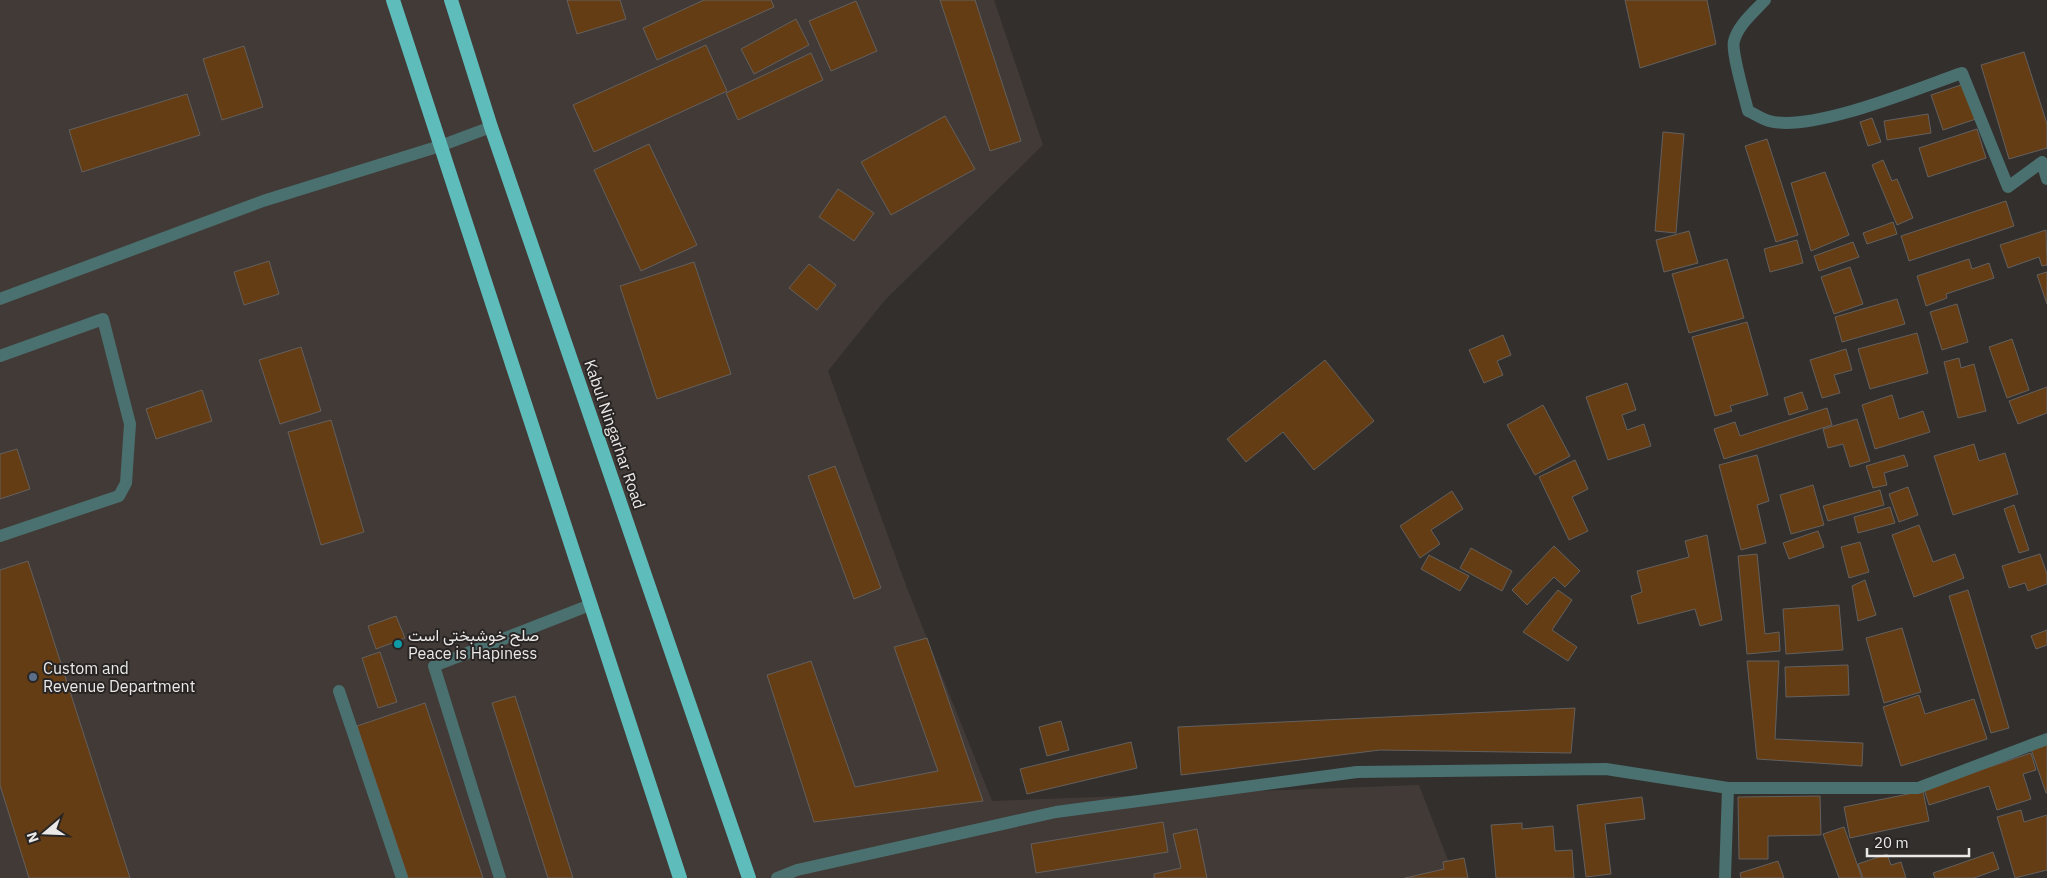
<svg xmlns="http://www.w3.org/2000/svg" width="2047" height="878" font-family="'IBM Plex Sans',Vazirmatn,sans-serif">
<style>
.built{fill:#423a36}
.building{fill:#653d14;stroke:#63605e}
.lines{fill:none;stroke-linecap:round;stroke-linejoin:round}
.service{stroke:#4a706f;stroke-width:12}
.minor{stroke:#4a706f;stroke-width:12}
.trunk{stroke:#5ebcba;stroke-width:14}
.culture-dot{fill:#0f9aa8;stroke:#282524;stroke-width:2}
.service-dot{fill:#5c6f8a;stroke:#282524;stroke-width:2}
.labels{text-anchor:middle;stroke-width:4;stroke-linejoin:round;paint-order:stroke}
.street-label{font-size:16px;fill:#ebe9e8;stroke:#282524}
.poi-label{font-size:16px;fill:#ebe9e8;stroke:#282524;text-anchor:start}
</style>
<rect width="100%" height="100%" fill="#322f2d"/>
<path class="built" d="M 0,0 L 994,0 L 1043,145 L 885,300 L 828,371 L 907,588 L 992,801 L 1419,785 L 1455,878 L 0,878 Z"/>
<path class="building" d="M 567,0 L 620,0 L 626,19 L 577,34 Z
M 704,0 L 771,0 L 774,7 L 657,60 L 643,28 Z
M 940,0 L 975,0 L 1021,141 L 990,151 Z
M 1625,0 L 1707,0 L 1716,44 L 1640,68 Z
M 856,1 L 877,51 L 831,71 L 809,21 Z
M 796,19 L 809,45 L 754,74 L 741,49 Z
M 706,45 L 727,91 L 594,152 L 573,105 Z
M 244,46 L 263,107 L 222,120 L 203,59 Z
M 2024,52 L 2047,124 L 2047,148 L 2009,159 L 1981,65 Z
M 811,53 L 823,80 L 738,120 L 726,93 Z
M 1964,84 L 1976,119 L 1943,130 L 1931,95 Z
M 187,94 L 200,135 L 82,172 L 69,130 Z
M 1928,114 L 1931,133 L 1887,140 L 1884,121 Z
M 945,116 L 975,169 L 891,215 L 861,162 Z
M 1872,118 L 1881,142 L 1868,146 L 1860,122 Z
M 1977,129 L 1986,158 L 1928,177 L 1919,148 Z
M 1663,132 L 1684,134 L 1676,233 L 1655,231 Z
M 1767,139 L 1798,235 L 1776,242 L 1745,146 Z
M 649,144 L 697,245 L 641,271 L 594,170 Z
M 1883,160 L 1892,181 L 1897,179 L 1913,218 L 1897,225 L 1872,165 Z
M 1825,172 L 1849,235 L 1811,251 L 1791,183 Z
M 838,189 L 874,213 L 854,241 L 819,217 Z
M 2006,201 L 2014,226 L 1909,261 L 1901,236 Z
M 1893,222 L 1897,234 L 1867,244 L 1863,233 Z
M 2046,230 L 2047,265 L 2042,266 L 2039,257 L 2008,268 L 2000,245 Z
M 1689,231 L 1698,263 L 1664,272 L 1656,240 Z
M 1797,240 L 1803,263 L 1770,272 L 1764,249 Z
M 1853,242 L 1859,257 L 1819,271 L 1814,256 Z
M 1727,259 L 1744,318 L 1689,333 L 1672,274 Z
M 1969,259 L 1972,269 L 1989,263 L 1994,278 L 1946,294 L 1947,298 L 1926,306 L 1917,276 Z
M 269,261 L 279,294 L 244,305 L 234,272 Z
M 694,262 L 731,374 L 657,399 L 620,286 Z
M 809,264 L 836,285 L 817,310 L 789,288 Z
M 1850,267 L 1863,304 L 1834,314 L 1821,277 Z
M 2047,272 L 2047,304 L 2037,275 Z
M 1897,299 L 1905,324 L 1842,342 L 1835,317 Z
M 1957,304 L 1968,342 L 1942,350 L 1930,312 Z
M 1747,322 L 1768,395 L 1730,406 L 1732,411 L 1715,416 L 1692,337 Z
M 1917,333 L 1928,373 L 1870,389 L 1858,349 Z
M 1503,335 L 1511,355 L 1497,361 L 1503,375 L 1484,383 L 1469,350 Z
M 2012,339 L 2029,390 L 2007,398 L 1989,347 Z
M 301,347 L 321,411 L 280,424 L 259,360 Z
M 1846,349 L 1852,370 L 1834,375 L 1840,393 L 1822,398 L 1810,360 Z
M 1959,358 L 1961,368 L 1974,364 L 1986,411 L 1958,418 L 1944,362 Z
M 1325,360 L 1374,421 L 1314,470 L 1283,432 L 1246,462 L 1227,439 Z
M 1627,383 L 1636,410 L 1622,415 L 1627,430 L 1644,424 L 1651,446 L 1608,460 L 1586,397 Z
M 2047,387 L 2047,413 L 2018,424 L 2009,401 Z
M 202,390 L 212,421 L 156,439 L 146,409 Z
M 1802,392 L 1808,409 L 1789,415 L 1784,398 Z
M 1892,395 L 1899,419 L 1923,411 L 1930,432 L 1875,449 L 1862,405 Z
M 1543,405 L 1570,456 L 1535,475 L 1507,425 Z
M 1827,408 L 1832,425 L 1724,459 L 1714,429 L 1735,422 L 1740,436 Z
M 1857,419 L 1870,461 L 1850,467 L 1843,444 L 1828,448 L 1823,429 Z
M 331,420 L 364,532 L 321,545 L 288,432 Z
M 1974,444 L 1979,461 L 2005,453 L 2018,494 L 1953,515 L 1934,456 Z
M 17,449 L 30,489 L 0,499 L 0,454 Z
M 1757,455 L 1769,501 L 1757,505 L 1766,543 L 1741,550 L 1719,465 Z
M 1904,455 L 1908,466 L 1884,473 L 1887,485 L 1873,488 L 1866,466 Z
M 1575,460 L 1588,489 L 1572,497 L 1588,531 L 1569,540 L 1539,477 Z
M 835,466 L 881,588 L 854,599 L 808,476 Z
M 1813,485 L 1824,525 L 1791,534 L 1780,495 Z
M 1908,487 L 1918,515 L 1899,522 L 1889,494 Z
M 1880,490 L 1884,505 L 1828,521 L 1823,506 Z
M 1452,491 L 1463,509 L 1431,530 L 1440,544 L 1420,558 L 1400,526 Z
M 2014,505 L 2029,550 L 2019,553 L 2004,509 Z
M 1890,507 L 1895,523 L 1858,533 L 1854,517 Z
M 1919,525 L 1933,562 L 1955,554 L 1964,578 L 1914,597 L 1892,535 Z
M 1818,531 L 1824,547 L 1789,559 L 1783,543 Z
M 1707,535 L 1722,620 L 1700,626 L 1695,609 L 1638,624 L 1631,596 L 1642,592 L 1637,571 L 1689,557 L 1685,541 Z
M 1860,542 L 1869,572 L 1849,578 L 1841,547 Z
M 1554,546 L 1580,571 L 1565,587 L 1554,577 L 1527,605 L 1512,590 Z
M 1471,548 L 1512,571 L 1502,591 L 1460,568 Z
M 1757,554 L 1765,634 L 1779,632 L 1780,651 L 1747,654 L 1738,556 Z
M 2040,554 L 2047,574 L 2047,584 L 2028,591 L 2025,583 L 2009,588 L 2002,566 Z
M 1429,555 L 1469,576 L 1460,591 L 1421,569 Z
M 28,561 L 130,878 L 29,878 L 0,785 L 0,570 Z
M 1865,580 L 1876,615 L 1858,621 L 1852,586 Z
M 1558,590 L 1572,600 L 1552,630 L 1577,647 L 1568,661 L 1523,632 Z
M 1968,590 L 2009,728 L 1991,733 L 1949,596 Z
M 1839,605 L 1843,650 L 1786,654 L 1783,609 Z
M 396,616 L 405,638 L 376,649 L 368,626 Z
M 1902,628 L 1921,692 L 1884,703 L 1866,638 Z
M 2047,630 L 2047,645 L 2036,649 L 2031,636 Z
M 927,638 L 983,801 L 814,822 L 767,675 L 811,661 L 855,787 L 938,771 L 894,647 Z
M 380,652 L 397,702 L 378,708 L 362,658 Z
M 1747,661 L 1779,661 L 1775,739 L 1863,743 L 1862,766 L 1757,759 Z
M 1848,665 L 1849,695 L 1786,697 L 1785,667 Z
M 1919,695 L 1925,714 L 1974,699 L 1987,739 L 1901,766 L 1883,707 Z
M 515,696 L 573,878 L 548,878 L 492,703 Z
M 425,703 L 483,878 L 408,878 L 357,726 Z
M 1575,708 L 1571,753 L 1380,750 L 1181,775 L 1178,727 Z
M 1061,721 L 1069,750 L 1047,756 L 1039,727 Z
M 1131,742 L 1137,768 L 1027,794 L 1020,769 Z
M 2047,744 L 2047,793 L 2046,793 L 2031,749 Z
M 2031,753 L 2036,770 L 2023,774 L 2031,799 L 1997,810 L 1989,786 L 1929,805 L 1924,789 Z
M 1923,791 L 1929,821 L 1850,838 L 1844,807 Z
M 1820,796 L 1821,835 L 1768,836 L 1768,859 L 1739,859 L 1738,797 Z
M 1642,797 L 1645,819 L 1605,824 L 1611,874 L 1586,877 L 1577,805 Z
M 2021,810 L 2024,822 L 2047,815 L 2047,870 L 2015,878 L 1997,817 Z
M 1163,822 L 1168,852 L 1036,873 L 1031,844 Z
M 1522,823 L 1522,829 L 1553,826 L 1555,851 L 1572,850 L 1574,878 L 1496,878 L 1491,825 Z
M 1844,827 L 1862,878 L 1839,878 L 1823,834 Z
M 1197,829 L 1207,878 L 1154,878 L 1154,874 L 1181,868 L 1173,834 Z
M 1993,852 L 1999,869 L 1974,878 L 1935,878 L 1933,873 Z
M 1887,854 L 1891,865 L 1901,862 L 1906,878 L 1863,878 L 1858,864 Z
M 1464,858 L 1468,878 L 1405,878 L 1444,869 L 1443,862 Z
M 1778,861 L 1784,878 L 1741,878 L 1740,873 Z"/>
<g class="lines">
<path class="service" d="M 0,299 L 263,201 L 440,146 L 491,127
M 0,356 L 103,319 L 130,424 L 126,483 L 119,496 L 0,536
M 339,691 L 402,878
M 500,878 L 434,666 L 590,605"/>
<path class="minor" d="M 1765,0 C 1754,12 1738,25 1734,41 C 1731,51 1745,98 1748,111 C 1755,114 1762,119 1769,121 C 1812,133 1918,88 1962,73 L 2008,187 L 2042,162 L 2047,179
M 777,878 L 797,870 L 1056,812 L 1357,772 L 1606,769 L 1728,788 L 1918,788 L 2047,739
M 1725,878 L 1728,788"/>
<path class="trunk" d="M 393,0 L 680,878
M 451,0 L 491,127 L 749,878"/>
</g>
<circle class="culture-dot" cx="398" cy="644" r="5"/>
<circle class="service-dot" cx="33" cy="677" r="5"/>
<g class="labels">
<g class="street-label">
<text transform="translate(615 434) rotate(71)" y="6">Kabul Ningarhar Road</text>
</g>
<g class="poi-label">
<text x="408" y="641">صلح خوشبختی است<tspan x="408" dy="18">Peace is Hapiness</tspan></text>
<text x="43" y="674">Custom and<tspan x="43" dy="18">Revenue Department</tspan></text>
</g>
</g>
<g transform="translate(45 833) rotate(251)" stroke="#282524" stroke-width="4" paint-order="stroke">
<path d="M0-4L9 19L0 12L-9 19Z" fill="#ebe9e8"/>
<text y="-8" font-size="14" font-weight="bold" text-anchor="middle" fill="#ebe9e8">N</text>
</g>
<path d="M1867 848v8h102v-8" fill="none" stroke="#ebe9e8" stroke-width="2.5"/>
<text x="1874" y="848" font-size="15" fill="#ebe9e8" stroke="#282524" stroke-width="4" paint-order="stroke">20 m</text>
</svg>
